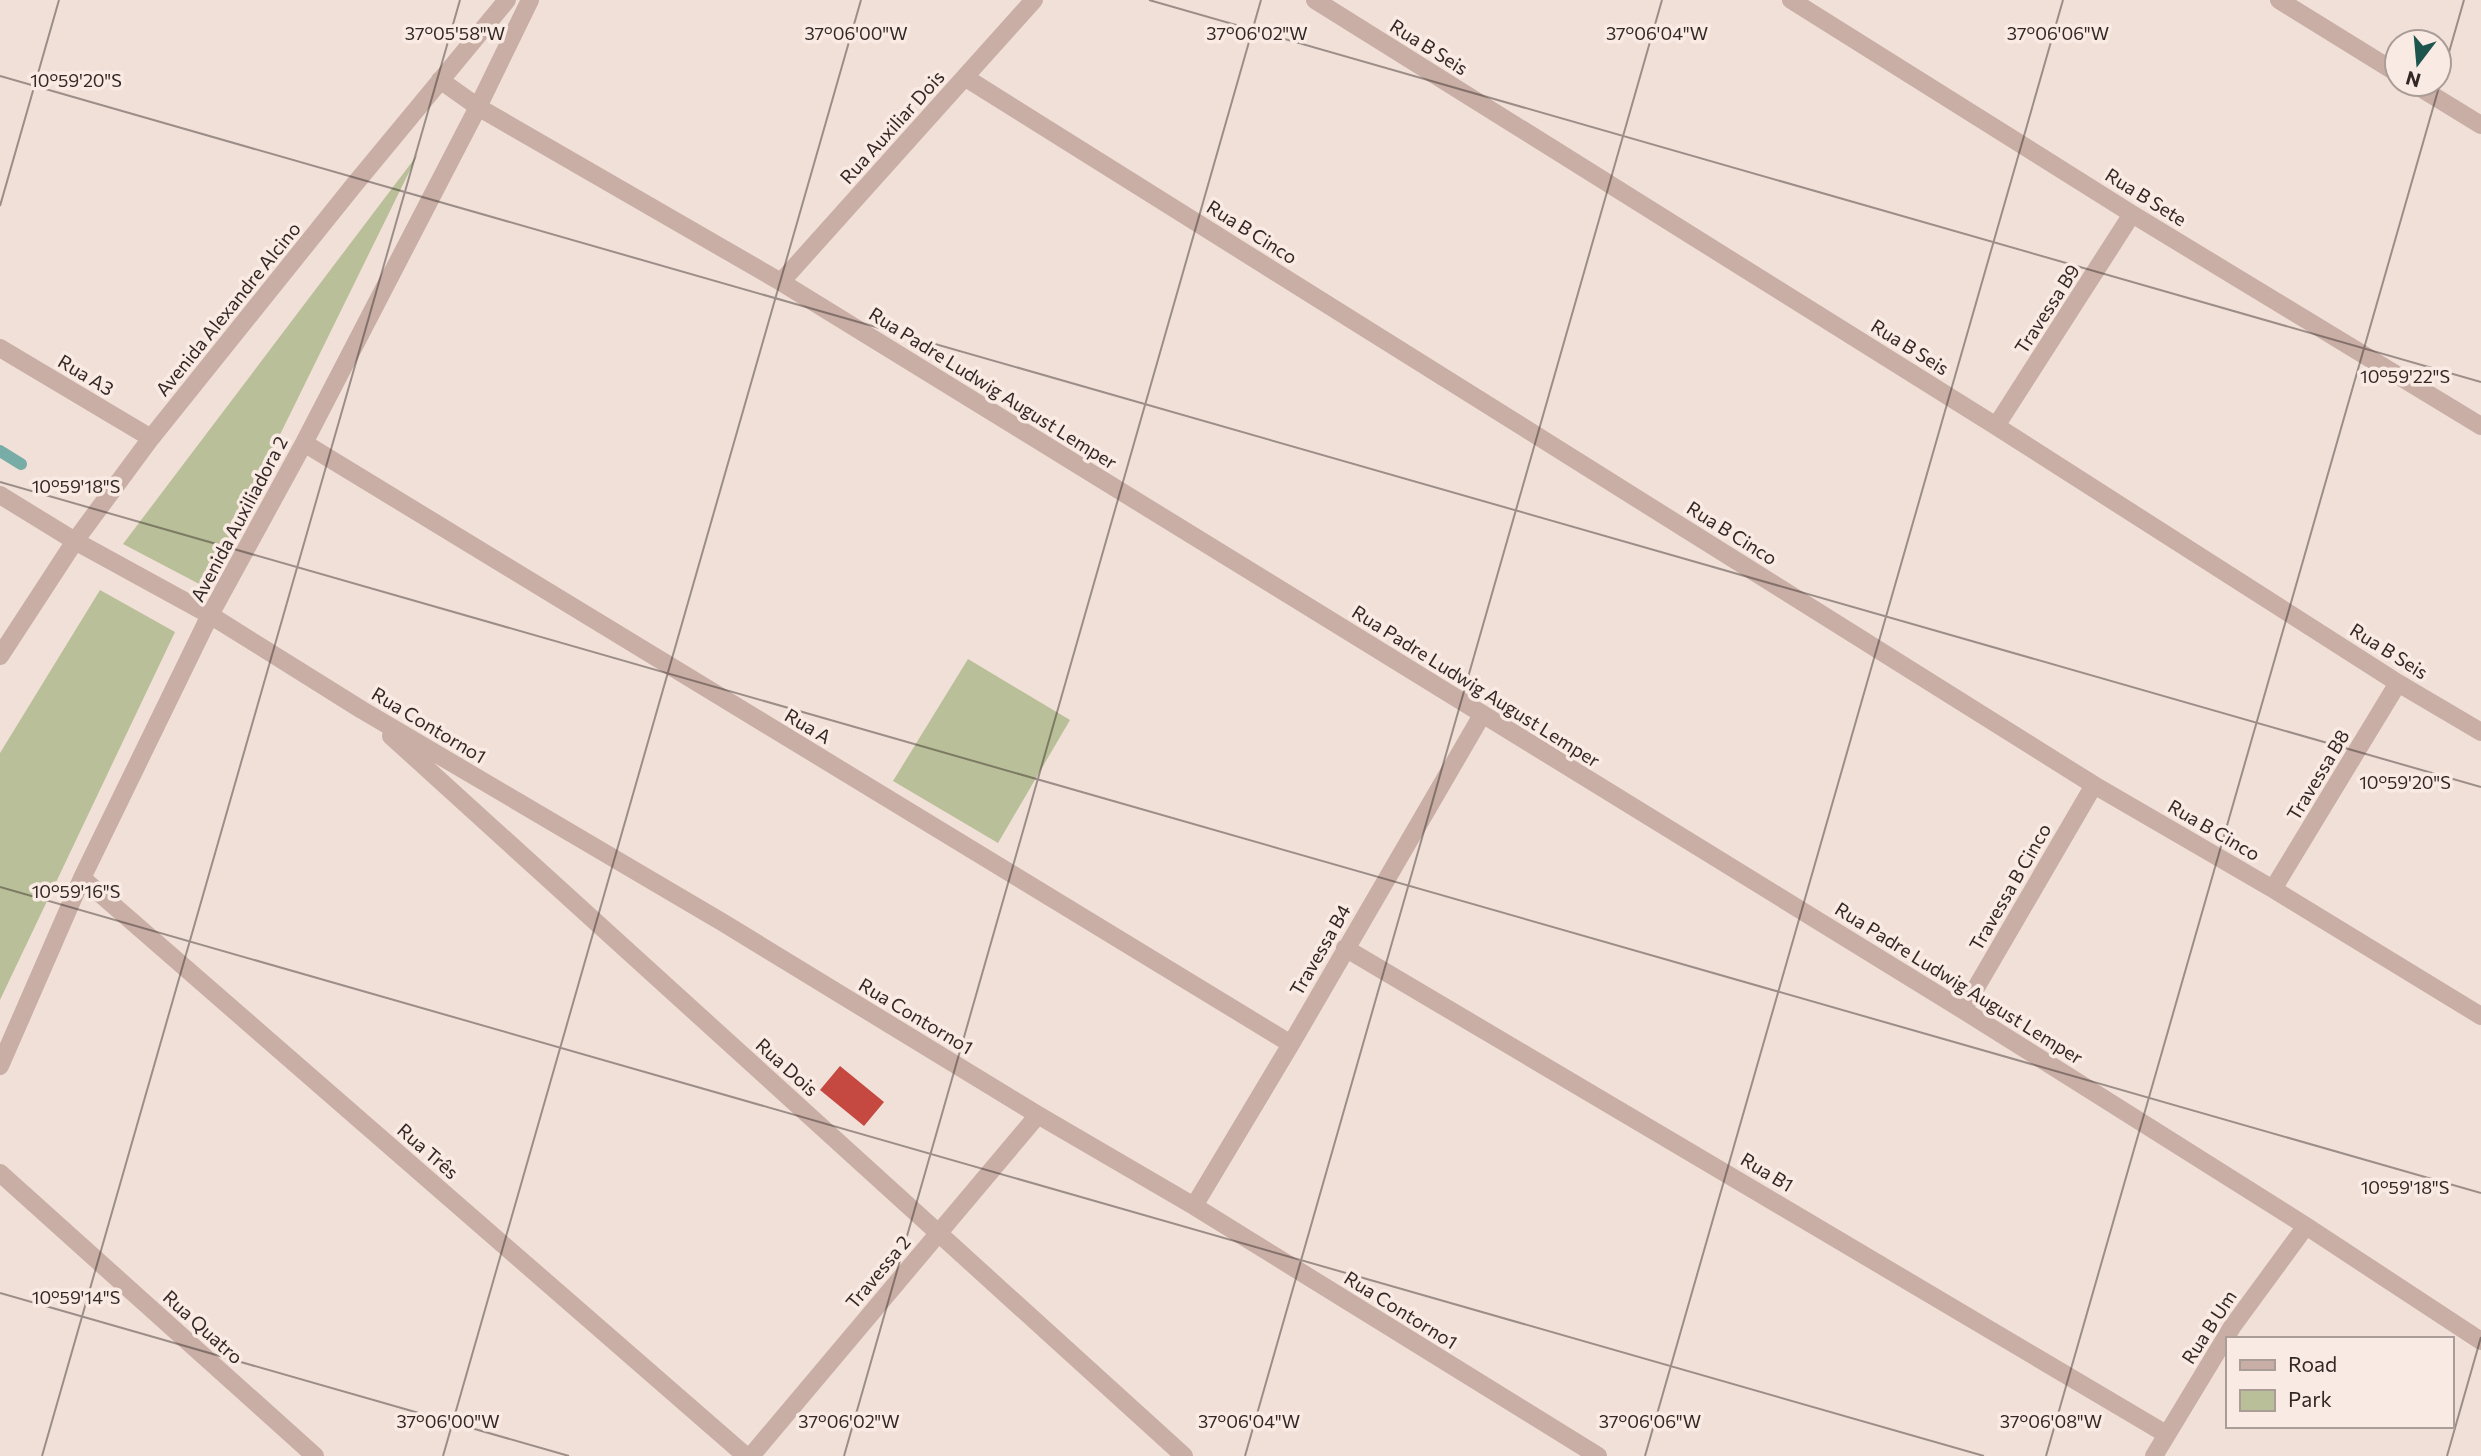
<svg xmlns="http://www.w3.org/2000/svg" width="2481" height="1456" font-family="Commissioner,sans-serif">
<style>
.green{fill:#b9bf98}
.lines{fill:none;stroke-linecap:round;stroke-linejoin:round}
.stream{stroke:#77ada6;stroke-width:12}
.building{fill:#c54941}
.minor{stroke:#c8aea4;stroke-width:18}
.ticks{fill:none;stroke:#342826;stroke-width:2;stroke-opacity:0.45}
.labels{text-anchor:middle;stroke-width:7;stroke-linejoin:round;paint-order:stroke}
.street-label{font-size:19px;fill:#342826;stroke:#f9ebe4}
.ticks-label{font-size:18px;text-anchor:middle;fill:#342826;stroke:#f9ebe4;stroke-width:7;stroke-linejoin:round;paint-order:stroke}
</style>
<rect width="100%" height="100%" fill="#f1e0d8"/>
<path class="green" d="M 418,154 L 205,587 L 123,544 Z
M 100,590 L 175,632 L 0,1000 L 0,753 Z
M 968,659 L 1070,720 L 998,843 L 893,781 Z"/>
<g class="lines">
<path class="stream" d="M 0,451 L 21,464"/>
</g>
<path class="building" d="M 840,1066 L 884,1102 L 864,1126 L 820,1090 Z"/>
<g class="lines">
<path class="minor" d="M 1315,0 L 1996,426 L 2398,683 L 2481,732
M 1791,0 L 2132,214 L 2481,426
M 2279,0 L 2397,73
M 966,78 L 2094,785 L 2273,889 L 2481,1016
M 440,80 L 478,107 L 781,282 L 1963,1010 L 2306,1226 L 2481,1341
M 2414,84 L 2481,125
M 781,282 L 1034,0
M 0,348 L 151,438
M 1996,426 L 2132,214
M 304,443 L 1291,1044
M 0,495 L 75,541 L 210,615 L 362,710 L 722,922 L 1038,1115 L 1194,1206 L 1598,1456
M 0,656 L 75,541 L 151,438 L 354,185 L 507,0
M 391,736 L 1184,1456
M 82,878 L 746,1456
M 2273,889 L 2398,683
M 1345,948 L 2166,1434
M 1963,1010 L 2094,785
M 0,1066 L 82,878 L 210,615 L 304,443 L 478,107 L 530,0
M 0,1173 L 315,1456
M 1194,1206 L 1291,1044 L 1482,715
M 751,1456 L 1038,1115
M 2154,1456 L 2232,1327 L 2306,1226"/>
</g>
<path class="ticks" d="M 1149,0 L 2481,382M 0,76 L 2481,787M 0,206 L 59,0M 0,482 L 2481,1193M 0,887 L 1984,1456M 0,1293 L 569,1456M 42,1456 L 460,0M 443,1456 L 861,0M 844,1456 L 1261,0M 1245,1456 L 1662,0M 1645,1456 L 2063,0M 2046,1456 L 2464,0M 2447,1456 L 2481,1337"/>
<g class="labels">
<g class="street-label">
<text transform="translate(1429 47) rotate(32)" y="7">Rua B Seis</text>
<text transform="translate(892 127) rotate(-48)" y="7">Rua Auxiliar Dois</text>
<text transform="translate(2146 197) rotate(32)" y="7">Rua B Sete</text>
<text transform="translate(1252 232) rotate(32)" y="7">Rua B Cinco</text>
<text transform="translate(228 309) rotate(-51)" y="7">Avenida Alexandre Alcino</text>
<text transform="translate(2047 309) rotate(-57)" y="7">Travessa B9</text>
<text transform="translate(1910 347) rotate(32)" y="7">Rua B Seis</text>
<text transform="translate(86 375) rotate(31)" y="7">Rua A3</text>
<text transform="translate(993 388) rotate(32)" y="7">Rua Padre Ludwig August Lemper</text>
<text transform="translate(239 519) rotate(-62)" y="7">Avenida Auxiliadora 2</text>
<text transform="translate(1732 533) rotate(32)" y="7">Rua B Cinco</text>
<text transform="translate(2389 651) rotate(32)" y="7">Rua B Seis</text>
<text transform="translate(1476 686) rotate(32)" y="7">Rua Padre Ludwig August Lemper</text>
<text transform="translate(429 725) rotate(31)" y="7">Rua Contorno1</text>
<text transform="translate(808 726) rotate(31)" y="7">Rua A</text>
<text transform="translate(2318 775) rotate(-59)" y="7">Travessa B8</text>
<text transform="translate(2214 830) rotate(30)" y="7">Rua B Cinco</text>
<text transform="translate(2010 887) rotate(-60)" y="7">Travessa B Cinco</text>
<text transform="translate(1320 950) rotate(-60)" y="7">Travessa B4</text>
<text transform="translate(1959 983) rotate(32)" y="7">Rua Padre Ludwig August Lemper</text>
<text transform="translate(916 1016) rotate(31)" y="7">Rua Contorno1</text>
<text transform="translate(787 1067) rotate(42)" y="7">Rua Dois</text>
<text transform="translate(428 1151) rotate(41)" y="7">Rua Três</text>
<text transform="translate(1767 1172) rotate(31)" y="7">Rua B1</text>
<text transform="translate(878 1272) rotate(-50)" y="7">Travessa 2</text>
<text transform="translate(1401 1310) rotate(32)" y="7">Rua Contorno1</text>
<text transform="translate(203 1327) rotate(42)" y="7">Rua Quatro</text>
<text transform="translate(2209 1327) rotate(-57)" y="7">Rua B Um</text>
</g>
</g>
<g class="ticks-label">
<text x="455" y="40">37°05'58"W</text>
<text x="856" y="40">37°06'00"W</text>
<text x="1257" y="40">37°06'02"W</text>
<text x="1657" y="40">37°06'04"W</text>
<text x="2058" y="40">37°06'06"W</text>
<text x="76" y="87">10°59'20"S</text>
<text x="2405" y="383">10°59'22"S</text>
<text x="76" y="493">10°59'18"S</text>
<text x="2405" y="789">10°59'20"S</text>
<text x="76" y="898">10°59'16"S</text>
<text x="2405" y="1194">10°59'18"S</text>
<text x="76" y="1304">10°59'14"S</text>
<text x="448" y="1428">37°06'00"W</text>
<text x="849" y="1428">37°06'02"W</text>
<text x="1249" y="1428">37°06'04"W</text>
<text x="1650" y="1428">37°06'06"W</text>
<text x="2051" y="1428">37°06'08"W</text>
</g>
<rect x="2226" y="1337" width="228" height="91" fill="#f9ebe4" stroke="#aa9d98" stroke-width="2"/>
<rect x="2240" y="1360" width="35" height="10" fill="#c8aea4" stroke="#aa9d98" stroke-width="2"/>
<text x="2288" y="1372" font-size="21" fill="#342826">Road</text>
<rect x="2240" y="1390" width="35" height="21" fill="#b9bf98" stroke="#aa9d98" stroke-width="2"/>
<text x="2288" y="1407" font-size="21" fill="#342826">Park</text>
<g transform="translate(2418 63) rotate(196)"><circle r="33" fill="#f9ebe4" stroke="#aa9d98" stroke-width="2"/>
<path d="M0-5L12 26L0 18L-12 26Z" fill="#1c544e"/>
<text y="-10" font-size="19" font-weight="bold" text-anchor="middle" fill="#342826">N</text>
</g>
</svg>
